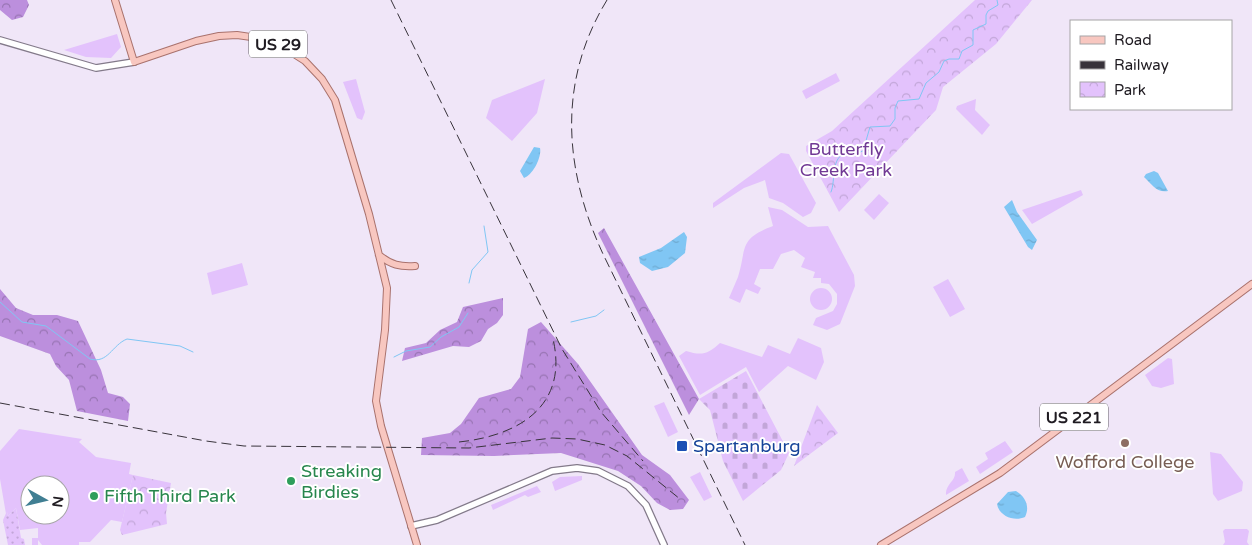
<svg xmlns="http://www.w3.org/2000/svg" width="1252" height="545" font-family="'Varela Round',sans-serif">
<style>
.grass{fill:#e3c2fc;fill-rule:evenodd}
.forest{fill:url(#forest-crowns)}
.cemetery{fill:url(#cemetery-stones)}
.park{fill:url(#park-crowns)}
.garden{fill:url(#garden-dots)}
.water{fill:url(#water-ripples)}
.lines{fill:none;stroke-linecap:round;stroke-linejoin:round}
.stream{stroke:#80c6f4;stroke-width:1}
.secondary-casing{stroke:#837a8a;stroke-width:8}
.primary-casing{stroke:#a9726d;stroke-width:8}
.secondary{stroke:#fff;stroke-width:5.5}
.primary{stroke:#f8c7c0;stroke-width:6}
.rail{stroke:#38333b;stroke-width:1;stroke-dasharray:10 5;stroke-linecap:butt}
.education-dot{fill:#8d6e63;stroke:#fff;stroke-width:2}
.transit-dot{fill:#1a4fb4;stroke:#fff;stroke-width:2}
.leisure-dot{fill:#2e9e5b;stroke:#fff;stroke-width:2}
.labels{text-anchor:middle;stroke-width:4;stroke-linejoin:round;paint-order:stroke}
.shield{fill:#fff;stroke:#625f64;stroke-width:1}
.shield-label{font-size:16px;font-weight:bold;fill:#1f1b21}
.park-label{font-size:18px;fill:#713995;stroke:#fff}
.transit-label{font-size:18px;fill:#164399;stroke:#fff;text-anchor:start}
.education-label{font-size:18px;fill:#785e54;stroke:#fff}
.leisure-label{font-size:18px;fill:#27864d;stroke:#fff;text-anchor:start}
</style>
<defs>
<pattern id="forest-crowns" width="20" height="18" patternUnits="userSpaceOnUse" patternTransform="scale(1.25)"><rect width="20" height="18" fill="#bc8fdd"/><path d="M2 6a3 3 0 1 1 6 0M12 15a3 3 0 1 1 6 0" fill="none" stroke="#9874b3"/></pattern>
<pattern id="cemetery-stones" width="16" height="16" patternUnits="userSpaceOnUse" patternTransform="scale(1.25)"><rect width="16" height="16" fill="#e3c2fc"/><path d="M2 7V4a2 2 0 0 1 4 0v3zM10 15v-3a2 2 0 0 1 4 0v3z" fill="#c2a6d8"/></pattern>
<pattern id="park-crowns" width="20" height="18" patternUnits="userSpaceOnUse" patternTransform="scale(1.25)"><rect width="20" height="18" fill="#e3c2fc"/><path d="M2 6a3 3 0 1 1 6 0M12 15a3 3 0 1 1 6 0" fill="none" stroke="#c2a6d8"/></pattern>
<pattern id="garden-dots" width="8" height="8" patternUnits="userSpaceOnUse" patternTransform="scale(1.25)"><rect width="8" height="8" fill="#e3c2fc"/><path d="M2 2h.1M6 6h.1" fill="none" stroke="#c2a6d8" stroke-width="1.8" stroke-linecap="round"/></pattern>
<pattern id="water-ripples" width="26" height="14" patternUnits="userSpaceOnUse" patternTransform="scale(1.25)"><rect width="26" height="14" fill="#80c6f4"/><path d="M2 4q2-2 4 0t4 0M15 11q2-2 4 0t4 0" fill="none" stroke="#6eaad1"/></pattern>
</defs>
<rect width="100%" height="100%" fill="#f0e6f8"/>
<path class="grass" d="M 117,34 L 121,47 L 111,58 L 86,57 L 64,50 Z
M 836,73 L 840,81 L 806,99 L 802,91 Z
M 356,79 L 365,112 L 362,120 L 357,118 L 343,82 Z
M 545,79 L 537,113 L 512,141 L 486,118 L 492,100 Z
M 976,99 L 975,110 L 990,125 L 982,135 L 956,109 L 957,106 Z
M 781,153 L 789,154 L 816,203 L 811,213 L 803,217 L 783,203 L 769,198 L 765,180 L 744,188 L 713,208 L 713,203 Z
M 1081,190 L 1083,195 L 1032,224 L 1022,210 Z
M 879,194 L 889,203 L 874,220 L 864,210 Z
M 768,207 L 782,210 L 808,227 L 828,226 L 854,275 L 855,286 L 840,324 L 827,330 L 813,325 L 816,318 L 833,311 L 837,304 L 837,294 L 829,284 L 821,283 L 821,278 L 813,278 L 815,272 L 801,267 L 805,258 L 794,250 L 781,254 L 773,269 L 760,269 L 754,284 L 761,288 L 758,294 L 746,289 L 740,303 L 729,298 C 732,291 735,284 738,277 C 747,248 738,239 773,226 Z
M 242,263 L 248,285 L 212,295 L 207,273 Z
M 948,279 L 965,309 L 950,317 L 933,287 Z
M810 299a11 11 0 1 1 22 0a11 11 0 1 1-22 0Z
M 798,338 L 821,348 L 824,362 L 816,380 L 788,366 L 759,392 L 746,367 L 700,395 L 679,356 L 686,351 C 702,356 708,354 720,343 L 762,357 L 768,345 L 790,354 Z
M 1168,358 L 1172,359 L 1174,384 L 1161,388 L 1152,386 L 1145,375 Z
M 664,402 L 678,432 L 668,437 L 654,406 Z
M 19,429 L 82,439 L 79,442 L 96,457 L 131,463 L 129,474 L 133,475 L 122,522 L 111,520 L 90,542 L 79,542 L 79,545 L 42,545 L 38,540 L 38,545 L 32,545 L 32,538 L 38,538 L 38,528 L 20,530 L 16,508 L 8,516 L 7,512 L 6,514 L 0,479 L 0,451 ZM 30,485 L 60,485 L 60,515 L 30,515 Z
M 1005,441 L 1013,452 L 980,474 L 976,467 L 988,459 L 985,453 Z
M 1210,452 L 1221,454 L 1243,482 L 1242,491 L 1218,501 L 1213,494 Z
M 962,468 L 969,481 L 946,495 C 945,484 956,481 955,472 Z
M 700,472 L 712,497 L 704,501 L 690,477 Z
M 582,476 L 582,480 L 555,491 L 552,482 L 560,477 Z
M 537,486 L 541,492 L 528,497 L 525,495 L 493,510 L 491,505 Z
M 1225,529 L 1247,529 L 1249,531 L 1247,542 L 1249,545 L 1223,545 L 1225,542 L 1223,531 Z"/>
<path class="forest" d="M 0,0 L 27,0 L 29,5 L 23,17 L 12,20 L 0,10 Z
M 604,228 L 699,399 L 689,415 L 598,233 Z
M 0,289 L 16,308 L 33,315 L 57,315 L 78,321 L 101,370 L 108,393 L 123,397 L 130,404 L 128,421 L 77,411 L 69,380 L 56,366 L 50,354 L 0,336 Z
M 503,298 L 503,315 L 497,323 L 488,329 L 481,341 L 469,347 L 453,346 L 402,361 L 405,348 L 426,343 L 440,330 L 457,322 L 463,307 Z
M 541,322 L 578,364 L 642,455 L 670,475 L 689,500 L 683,509 L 670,510 L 657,503 L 641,486 L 618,471 L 561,453 L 494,456 L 421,455 L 422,438 L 450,433 L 461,424 L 479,398 L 511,389 L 520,377 L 528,329 Z"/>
<path class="cemetery" d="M 746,371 L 789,453 L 781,470 L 743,501 L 723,461 L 710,410 L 699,399 Z"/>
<path class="park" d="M 975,0 L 1032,0 L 996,44 L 943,87 L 936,110 L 839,212 L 806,151 L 806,146 L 832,131 Z
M 817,405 L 838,433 L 794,466 Z
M 133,475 L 171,483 L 166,513 L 167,524 L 122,535 L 120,530 Z"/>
<path class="garden" d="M 16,508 L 21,538 L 24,539 L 25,545 L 8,545 L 3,520 L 7,511 L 8,516 Z"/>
<path class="water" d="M 534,147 L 540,148 C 542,157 533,175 524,178 L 520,171 Z
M 1154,171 L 1158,173 L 1168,191 C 1156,193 1152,184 1144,177 L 1146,174 Z
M 1012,200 L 1017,212 L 1037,240 L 1032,250 L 1028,247 L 1004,207 Z
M 684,232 L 687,237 L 685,253 L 668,267 L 652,271 L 640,263 L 639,257 L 661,248 Z
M 1016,491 C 1026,497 1030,507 1025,517 C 1014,522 999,516 997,504 L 1008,492 Z"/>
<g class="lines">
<path class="stream" d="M 831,192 C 836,181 830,156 847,153 C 853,151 856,154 863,151 L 870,127 L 890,126 L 895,119 L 895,108 L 898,101 L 919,99 L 926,83 L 939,72 L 944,61 L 949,59 L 959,59 L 962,51 L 973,45 L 973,30 L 986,24 L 986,15 L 988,11 L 998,5 L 997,0
M 469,283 L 472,270 L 488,252 L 484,226
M 0,302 L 22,322 L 46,326 L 90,359 C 108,364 112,345 127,339 L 180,346 L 193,352
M 571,322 L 596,316 L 604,310
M 394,357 L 406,351 L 430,347 L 441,337 L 459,327 L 468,313"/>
<g class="secondary-casing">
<path id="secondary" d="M 0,40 L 96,68 L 134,62
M 411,526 L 437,520 L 552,471 L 577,468 L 598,471 L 628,486 L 646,505 L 664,545"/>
</g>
<g class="primary-casing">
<path id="primary" d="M 115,0 L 134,62 L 196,41 L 219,36 L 237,35 L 272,40 L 305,61 L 322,79 L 335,100 L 369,214 L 387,288 L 385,330 L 376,401 L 381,426 L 417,545
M 379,255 C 391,265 400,267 415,266
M 881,545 L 1000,473 L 1252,284"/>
</g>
<use href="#secondary" class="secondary"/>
<use href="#primary" class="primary"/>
<path class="rail" d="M 391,0 L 562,349 L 601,412 L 643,461
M 607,0 C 557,82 564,170 603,254 L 745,545
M 0,403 L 206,441 L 244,446 L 469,448 L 552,438 L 577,439 L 605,445 L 627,456 L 680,499
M 459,442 C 517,436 569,407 553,339"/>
</g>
<circle class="education-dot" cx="1125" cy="443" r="5"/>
<rect class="transit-dot" x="676" y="440" width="12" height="12" rx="2.5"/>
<g class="leisure-dot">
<circle cx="291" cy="481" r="5"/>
<circle cx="94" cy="496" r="5"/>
</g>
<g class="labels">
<g class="shield">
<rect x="249" y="30.5" width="58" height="27" rx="4"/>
<rect x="1040" y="403.5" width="68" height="27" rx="4"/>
</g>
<g class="shield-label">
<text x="278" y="50">US 29</text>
<text x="1074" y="423">US 221</text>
</g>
<g class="park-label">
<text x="846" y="155">Butterfly<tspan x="846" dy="21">Creek Park</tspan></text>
</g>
<g class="transit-label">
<text x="693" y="452">Spartanburg</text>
</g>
<g class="education-label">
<text x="1125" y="468">Wofford College</text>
</g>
<g class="leisure-label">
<text x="301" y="477">Streaking<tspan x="301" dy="21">Birdies</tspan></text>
<text x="104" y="502">Fifth Third Park</text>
</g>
</g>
<rect x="1070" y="20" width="162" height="90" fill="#ffffff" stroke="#a5a4a6"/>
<rect x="1080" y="36" width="25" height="8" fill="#f8c7c0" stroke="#a5a4a6"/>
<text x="1114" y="45" font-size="15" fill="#1f1b21">Road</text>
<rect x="1080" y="61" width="25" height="8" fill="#38333b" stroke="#a5a4a6"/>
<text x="1114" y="70" font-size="15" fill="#1f1b21">Railway</text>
<rect x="1080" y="82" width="25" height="15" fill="url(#park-crowns)" stroke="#a5a4a6"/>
<text x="1114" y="95" font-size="15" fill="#1f1b21">Park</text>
<g transform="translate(45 500) rotate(98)"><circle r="24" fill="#ffffff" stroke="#a5a4a6"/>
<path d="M0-4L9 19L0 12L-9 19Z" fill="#407f93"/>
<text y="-8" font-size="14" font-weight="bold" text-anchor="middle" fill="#1f1b21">N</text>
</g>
</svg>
